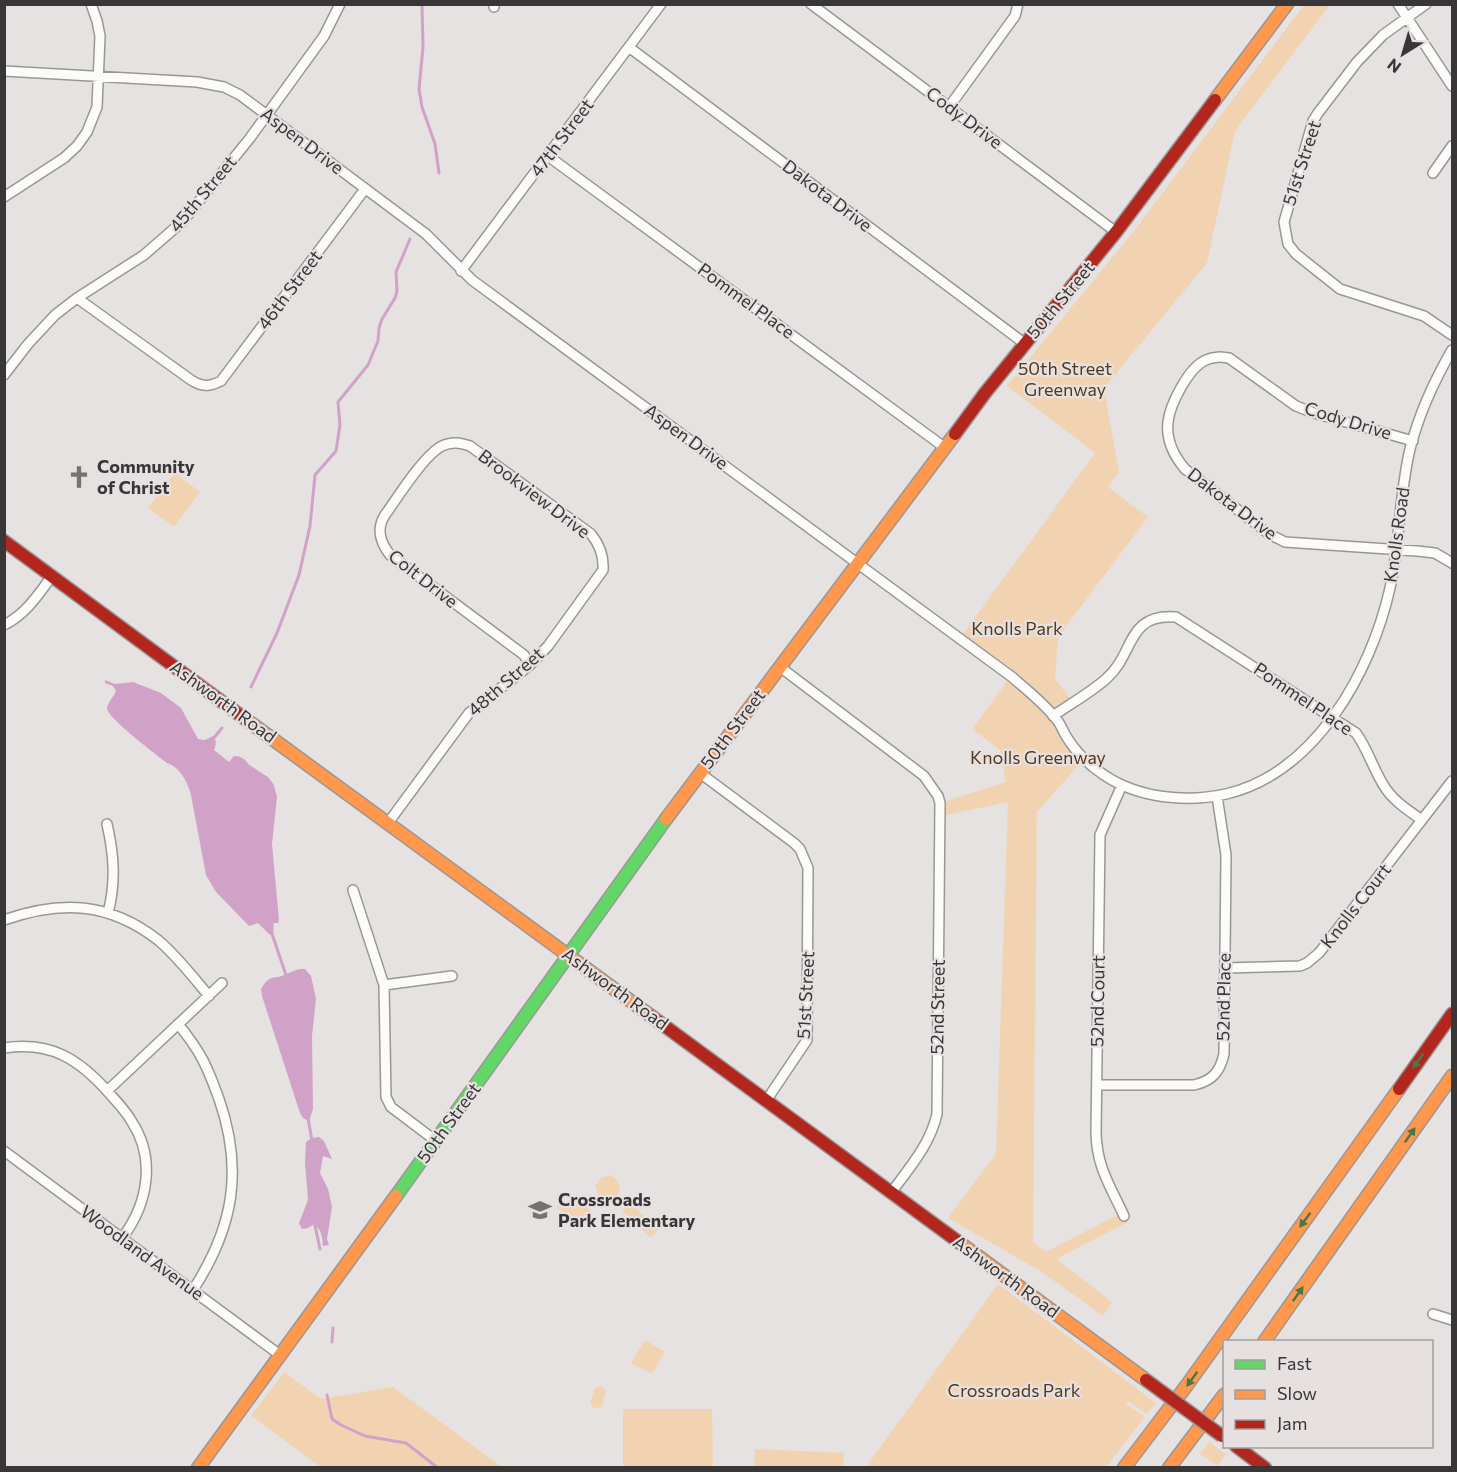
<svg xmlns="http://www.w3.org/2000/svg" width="1457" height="1472" font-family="Commissioner,sans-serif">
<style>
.green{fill:#f2d3b1}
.water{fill:#d1a2c8}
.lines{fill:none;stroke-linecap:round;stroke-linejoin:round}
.stream{stroke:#d1a2c8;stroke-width:3}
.street-casing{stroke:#999796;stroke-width:12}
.fast-casing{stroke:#999796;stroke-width:15}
.slow-casing{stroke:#999796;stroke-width:15}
.jam-casing{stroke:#999796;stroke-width:15}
.street{stroke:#fbfbfa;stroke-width:9}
.fast{stroke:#63d668;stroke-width:12}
.slow{stroke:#ff974d;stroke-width:12}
.jam{stroke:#b3261e;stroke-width:12}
.jam-bridge-casing{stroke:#999796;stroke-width:15;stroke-linecap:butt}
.jam-bridge{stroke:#b3261e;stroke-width:12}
.oneway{fill:#49764a}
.labels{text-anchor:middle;stroke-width:4.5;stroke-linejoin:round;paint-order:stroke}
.street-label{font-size:18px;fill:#383636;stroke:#e6e1e0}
.park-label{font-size:18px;fill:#52391d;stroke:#e6e1e0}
.poi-label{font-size:18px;font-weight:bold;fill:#383636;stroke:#e6e1e0;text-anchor:start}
</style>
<rect width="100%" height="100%" fill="#e5e2e1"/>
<path class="green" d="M 1304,5 L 1330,5 L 1235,131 L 1207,263 L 1104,388 L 1119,472 L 1108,487 L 1148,517 L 1058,637 L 1055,679 L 1073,702 L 1053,716 L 1084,759 L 1037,812 L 1033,1242 L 1046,1252 L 1123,1212 L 1128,1222 L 1056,1259 L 1112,1302 L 1103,1316 L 1042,1272 L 948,1218 L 996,1154 L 1008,802 L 941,816 L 940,803 L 1006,782 L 1000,750 L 972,729 L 1011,676 L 960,638 L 1095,453 L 1007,386 L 1134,231 Z
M 175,473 L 200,492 L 174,527 L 148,508 Z
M 611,1175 L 618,1181 L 620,1189 L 617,1199 L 612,1202 L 600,1198 L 595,1186 L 601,1178 Z
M 575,1199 L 584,1203 L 591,1211 L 589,1219 L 583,1224 L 579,1224 L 556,1207 L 560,1202 L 568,1202 Z
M 629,1203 L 659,1228 L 651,1238 L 622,1211 Z
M 998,1284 L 1156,1403 L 1147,1414 L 1128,1401 L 1126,1404 L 1145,1417 L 1106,1467 L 866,1467 Z
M 645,1340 L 665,1352 L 652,1374 L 631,1363 Z
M 284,1372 L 321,1399 L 393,1387 L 502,1467 L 321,1467 L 251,1416 Z
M 602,1386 L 606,1391 L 602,1407 L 593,1408 L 590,1403 L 595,1388 Z
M 623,1409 L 712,1409 L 713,1467 L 623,1467 Z
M 1209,1442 L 1226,1454 L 1217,1466 L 1200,1454 Z
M 755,1449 L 844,1453 L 843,1467 L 754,1467 Z"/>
<path class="water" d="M 105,680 L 115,684 L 133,682 L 161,693 L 181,708 L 198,739 L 205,740 L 213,736 C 217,740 216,745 214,750 L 229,762 L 234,756 C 240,756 246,759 248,764 L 268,777 L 274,785 L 277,797 L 272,844 L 279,920 L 278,923 L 272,923 L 272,934 L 270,935 L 258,923 L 249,926 L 216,892 L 206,875 L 191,795 C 188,783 180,767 167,763 C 158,756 106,717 107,708 C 108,702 114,696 116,691 L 113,686 L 105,683 Z
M 305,969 L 311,976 L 316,999 L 312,1036 L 313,1109 L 309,1121 L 303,1118 L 300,1113 L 262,996 L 261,989 C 270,973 275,980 286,974 C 294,971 296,969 305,969 Z
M 319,1137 L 324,1141 L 332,1159 L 323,1156 L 320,1173 L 328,1189 L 332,1207 L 327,1239 L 329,1245 L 323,1246 C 322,1237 322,1230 314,1224 L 308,1228 L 302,1229 L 299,1223 L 308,1200 L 305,1163 L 306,1142 L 312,1138 Z"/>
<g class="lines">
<path class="stream" d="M 422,4 L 423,47 L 419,89 L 422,107 L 435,144 L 439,173
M 251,687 L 277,633 L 299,575 L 310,526 L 315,475 L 336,451 L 340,425 L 338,402 L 368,365 L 378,341 L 379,328 L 382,319 L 395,298 L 397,291 L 396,272 L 410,239
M 213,739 L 222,728
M 272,921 L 272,934 L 287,978
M 308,1118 L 312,1141
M 314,1221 L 320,1249
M 332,1342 L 333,1328
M 327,1395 L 332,1419 L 341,1425 L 365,1436 L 406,1443 L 438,1468"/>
<g class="street-casing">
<path id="street" d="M 494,4 L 494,7
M 811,4 L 1116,232
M 1398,4 L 1452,86
M 1426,4 L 1383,35 L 1357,62 L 1318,113 L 1313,121 L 1284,222 L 1288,244 L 1296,254 L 1340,289 L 1424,316 L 1452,335
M 630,48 L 1024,343
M 4,71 L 197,82 L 224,87 L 240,95 L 426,234 L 472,280 L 1012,677 C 1027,690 1045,704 1057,720 C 1061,725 1063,731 1066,736 C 1075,751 1089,765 1104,775 C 1138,798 1186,803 1226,794 C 1315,773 1371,673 1390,588 C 1400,543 1399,495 1410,449 C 1419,414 1434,381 1452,350
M 949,107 L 1015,16 L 1018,4
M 548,156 L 944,447
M 1433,173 L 1452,146
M 4,197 L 64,158 L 77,146 L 87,132 L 97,107 L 100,36 L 97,21 L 91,4
M 461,271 L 661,4
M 77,298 L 191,380 C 202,387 209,387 221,381 L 365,189
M 4,375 L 28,344 L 55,315 L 77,298 L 144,255 L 183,221 L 250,138 L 324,36 L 340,4
M 1413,441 L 1314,413 L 1296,406 L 1229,358 C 1221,357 1214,356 1206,360 C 1189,367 1170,404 1168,422 C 1166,439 1174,456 1185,469 L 1269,534 L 1285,542 L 1417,551 L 1435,553 L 1452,563
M 4,625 C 26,614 38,595 52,576
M 780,667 L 924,776 L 938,796 L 940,803 L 937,1114 C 930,1145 909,1168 891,1193
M 1053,716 C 1070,704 1090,693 1106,679 C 1135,654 1126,613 1176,617 L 1356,733 C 1369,751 1374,772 1386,789 C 1395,802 1409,811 1422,820
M 700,773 L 794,843 L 800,849 L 808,868 L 807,1040 L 766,1101
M 1122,785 L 1100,835 L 1096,1133 C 1097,1168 1110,1185 1124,1216
M 388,823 L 469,713 L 530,665 L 548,646 L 603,570 C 604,556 600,545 591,534 L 470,446 C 461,443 452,441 442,446 C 424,455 398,497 385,515 C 376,529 380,542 390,555 L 524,655 L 530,665
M 107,824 C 114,855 116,882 108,913
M 353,890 L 384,985 L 386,1097 L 391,1107 L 436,1141
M 4,920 C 61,900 109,902 158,940 C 177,956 193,977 209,996
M 1225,968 L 1300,966 L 1307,963 L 1319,953 L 1452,781
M 384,985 L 452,976
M 178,1024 C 201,1052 207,1066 219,1099 C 244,1171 233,1228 193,1290
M 4,1048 C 51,1041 79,1059 109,1093 C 117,1102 126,1111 132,1122 C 156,1159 148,1204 122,1238
M 1097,1085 L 1194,1085 C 1212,1081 1220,1072 1224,1054 L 1226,855 L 1217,796
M 107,1091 L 222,983
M 4,1151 L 280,1355
M 1433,1314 L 1452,1320"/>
</g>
<g class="fast-casing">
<path id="fast" d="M 396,1196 L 666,819"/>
</g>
<g class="slow-casing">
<path id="slow" d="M 1215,100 L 1287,4
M 248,721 L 651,1016
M 666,819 L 955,434
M 960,1243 L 1146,1380
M 1264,1342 L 1452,1076
M 198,1468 L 396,1196
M 1124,1468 L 1187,1385 L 1399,1089
M 1169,1468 L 1224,1395"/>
</g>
<g class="jam-casing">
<path id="jam" d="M 955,434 L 985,393 L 1116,232 L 1215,100
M 4,541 L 248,721
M 651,1016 L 960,1243
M 1399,1089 L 1452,1014
M 1236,1446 L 1265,1468"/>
</g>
<use href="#street" class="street"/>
<use href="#fast" class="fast"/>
<use href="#slow" class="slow"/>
<use href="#jam" class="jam"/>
<g class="jam-bridge-casing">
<path id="jam-bridge" d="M 1146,1380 L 1222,1436"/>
</g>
<use href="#jam-bridge" class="jam-bridge"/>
</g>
<defs><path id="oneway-solid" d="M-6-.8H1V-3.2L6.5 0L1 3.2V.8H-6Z" transform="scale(1.5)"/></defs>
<g class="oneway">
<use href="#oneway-solid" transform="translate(1418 1061) rotate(126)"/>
<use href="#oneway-solid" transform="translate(1410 1135) rotate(-55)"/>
<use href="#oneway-solid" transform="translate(1305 1220) rotate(126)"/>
<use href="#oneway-solid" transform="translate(1298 1294) rotate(-55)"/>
<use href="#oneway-solid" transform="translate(1192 1379) rotate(126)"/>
</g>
<defs>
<g id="church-bare" transform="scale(1.8)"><path d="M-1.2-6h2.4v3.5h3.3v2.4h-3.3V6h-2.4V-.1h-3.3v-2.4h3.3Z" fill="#757272" stroke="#e6e1e0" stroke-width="2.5" paint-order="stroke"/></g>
<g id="school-bare" transform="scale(1.8)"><path d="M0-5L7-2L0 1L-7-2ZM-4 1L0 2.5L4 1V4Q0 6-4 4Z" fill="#757272" stroke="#e6e1e0" stroke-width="2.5" paint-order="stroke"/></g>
</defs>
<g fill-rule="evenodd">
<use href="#church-bare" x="79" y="477"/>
<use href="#school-bare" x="540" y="1210"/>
</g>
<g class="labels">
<g class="street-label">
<text transform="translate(964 118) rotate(37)" y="6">Cody Drive</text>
<text transform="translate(562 138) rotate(-53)" y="6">47th Street</text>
<text transform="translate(302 141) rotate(37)" y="6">Aspen Drive</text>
<text transform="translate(1302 163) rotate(-72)" y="6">51st Street</text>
<text transform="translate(203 194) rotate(-50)" y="6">45th Street</text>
<text transform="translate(827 196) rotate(37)" y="6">Dakota Drive</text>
<text transform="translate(290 290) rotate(-53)" y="6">46th Street</text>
<text transform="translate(1061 300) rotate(-50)" y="6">50th Street</text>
<text transform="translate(746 301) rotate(36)" y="6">Pommel Place</text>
<text transform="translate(1348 421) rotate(17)" y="6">Cody Drive</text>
<text transform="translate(686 437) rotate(36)" y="6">Aspen Drive</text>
<text transform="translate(534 494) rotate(37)" y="6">Brookview Drive</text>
<text transform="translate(1232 504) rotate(37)" y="6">Dakota Drive</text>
<text transform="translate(1397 535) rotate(-82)" y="6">Knolls Road</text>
<text transform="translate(423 579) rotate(38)" y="6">Colt Drive</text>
<text transform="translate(506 682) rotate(-41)" y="6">48th Street</text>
<text transform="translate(1303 699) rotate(34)" y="6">Pommel Place</text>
<text transform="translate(223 702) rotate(36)" y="6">Ashworth Road</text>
<text transform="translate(733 729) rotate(-53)" y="6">50th Street</text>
<text transform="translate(1356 906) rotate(-52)" y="6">Knolls Court</text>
<text transform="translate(615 989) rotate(36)" y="6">Ashworth Road</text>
<text transform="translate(806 995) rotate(-87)" y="6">51st Street</text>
<text transform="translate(1224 997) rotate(-89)" y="6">52nd Place</text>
<text transform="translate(1098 1001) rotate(-89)" y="6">52nd Court</text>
<text transform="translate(938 1007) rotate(-89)" y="6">52nd Street</text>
<text transform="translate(449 1123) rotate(-54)" y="6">50th Street</text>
<text transform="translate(142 1253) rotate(36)" y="6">Woodland Avenue</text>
<text transform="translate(1006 1277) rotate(36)" y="6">Ashworth Road</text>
</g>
<g class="park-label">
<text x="1065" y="375">50th Street<tspan x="1065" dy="21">Greenway</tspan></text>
<text x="1017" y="635">Knolls Park</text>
<text x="1038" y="764">Knolls Greenway</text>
<text x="1014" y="1397">Crossroads Park</text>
</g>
<g class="poi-label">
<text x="97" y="473">Community<tspan x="97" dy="21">of Christ</tspan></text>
<text x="558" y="1206">Crossroads<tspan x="558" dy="21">Park Elementary</tspan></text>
</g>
</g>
<rect width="1457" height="1472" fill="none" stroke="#383636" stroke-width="12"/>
<rect x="1223" y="1340" width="210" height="108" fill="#e6e1e0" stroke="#a09d9c" stroke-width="1.5"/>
<rect x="1235" y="1360" width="30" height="9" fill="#63d668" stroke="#a09d9c" stroke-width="1.5"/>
<text x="1277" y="1370" font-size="18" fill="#383636">Fast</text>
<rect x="1235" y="1390" width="30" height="9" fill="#ff974d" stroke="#a09d9c" stroke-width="1.5"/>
<text x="1277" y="1400" font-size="18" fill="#383636">Slow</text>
<rect x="1235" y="1420" width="30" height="9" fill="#b3261e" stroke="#a09d9c" stroke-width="1.5"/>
<text x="1277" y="1430" font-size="18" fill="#383636">Jam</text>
<g transform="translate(1403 54) rotate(217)" stroke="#e6e1e0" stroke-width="4.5" paint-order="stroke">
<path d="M0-4.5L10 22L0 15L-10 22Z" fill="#383636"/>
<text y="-9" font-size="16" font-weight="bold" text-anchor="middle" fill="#383636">N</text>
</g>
</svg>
